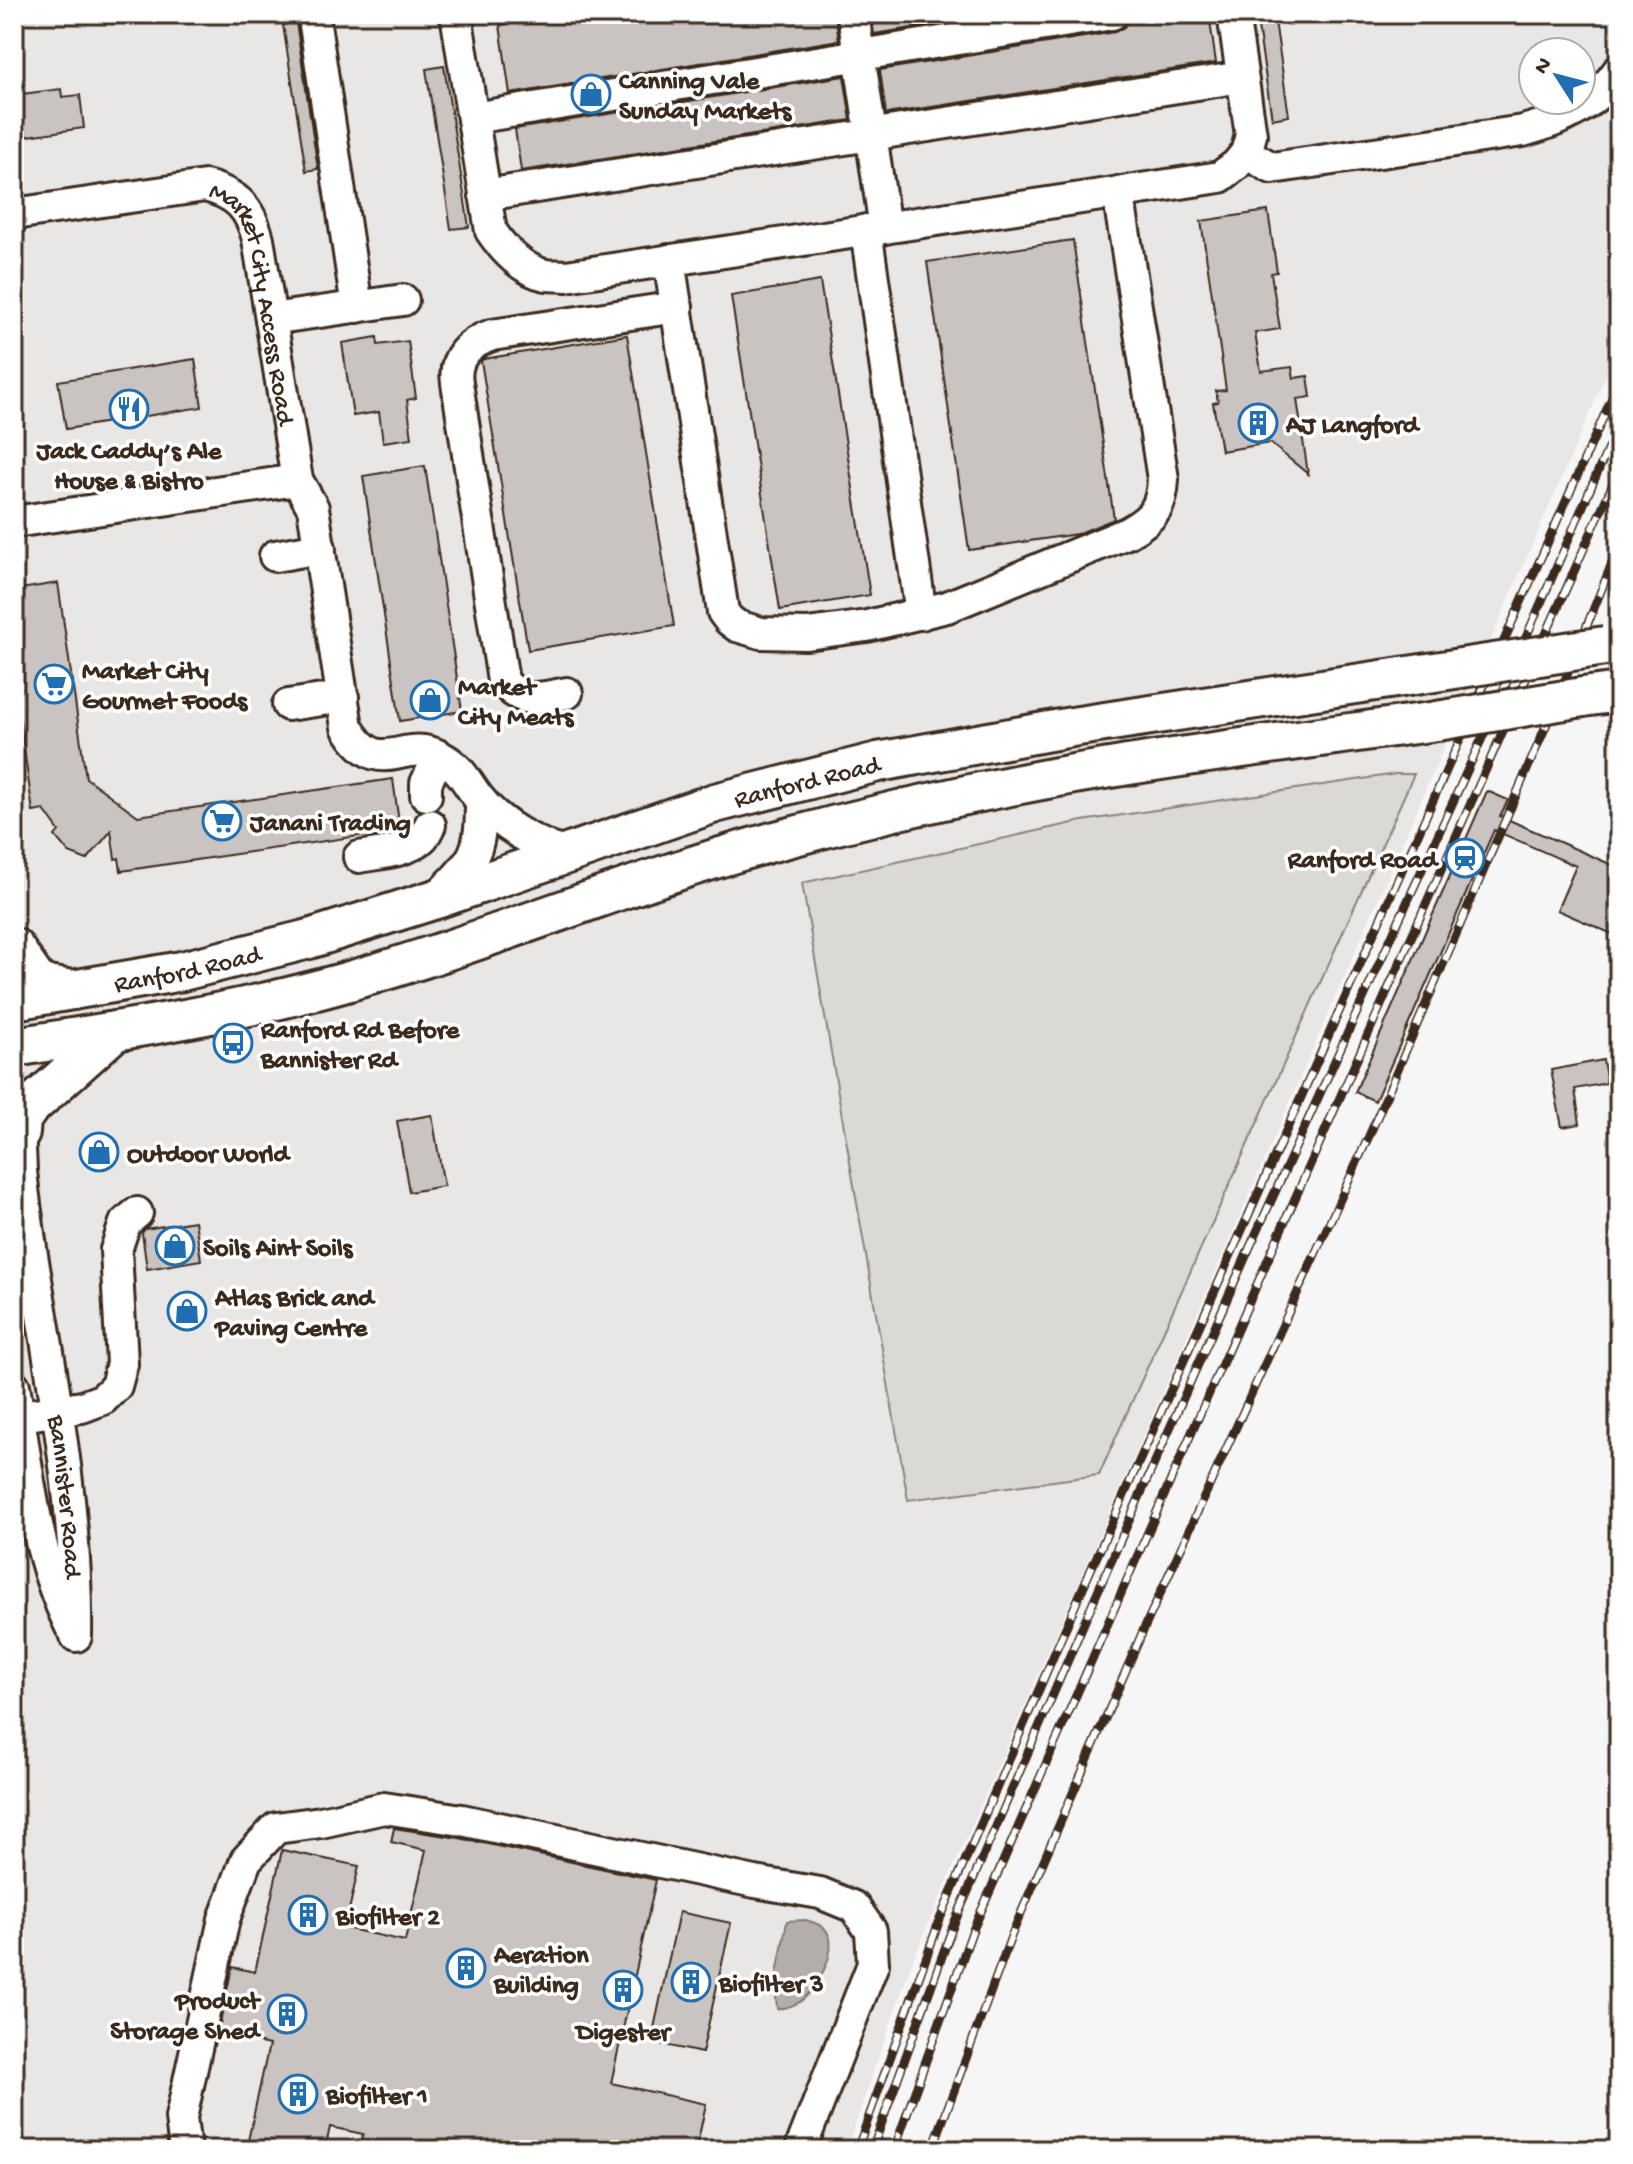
<svg xmlns="http://www.w3.org/2000/svg" width="1633" height="2164" font-family="'Gochi Hand',sans-serif">
<style>
.built{fill:#e9e7e6;fill-rule:evenodd}
.green{fill:#dbd9d6;stroke:#8b827a;stroke-width:2}
.water{fill:#b4aeaa;stroke:#847972;stroke-width:2}
.building{fill:#c9c3c1;stroke:#3b2a1e;stroke-width:2}
.lines{fill:none;stroke-linecap:round;stroke-linejoin:round}
.minor-casing{stroke:#3b2a1e;stroke-width:36}
.major-casing{stroke:#3b2a1e;stroke-width:44}
.minor{stroke:#fff;stroke-width:30}
.major{stroke:#fff;stroke-width:38}
.rail-casing{stroke:#3b2a1e;stroke-width:9}
.rail{stroke:#fff;stroke-width:6;stroke-dasharray:18;stroke-linecap:butt}
.major-bridge-casing{stroke:#3b2a1e;stroke-width:44;stroke-linecap:butt}
.major-bridge{stroke:#fff;stroke-width:38}
.labels{text-anchor:middle;stroke-width:7;stroke-linejoin:round;paint-order:stroke}
.poi-label{font-size:26px;font-weight:bold;fill:#3b2a1e;stroke:#fff;text-anchor:start}
.street-label{font-size:26px;fill:#3b2a1e;stroke:#fff}
</style>
<rect width="100%" height="100%" fill="#f7f6f6"/>
<filter id="ink" filterUnits="userSpaceOnUse"><feTurbulence type="fractalNoise" baseFrequency=".0125" numOctaves="2"/><feDisplacementMap in="SourceGraphic" scale="16" xChannelSelector="R" yChannelSelector="G"/><feConvolveMatrix kernelMatrix="1 2 1 2 8 2 1 2 1" color-interpolation-filters="sRGB"/></filter>
<g filter="url(#ink)">
<path class="built" d="M 14,14 L 1619,14 L 1619,346 L 1230,1239 L 914,1957 L 846,2150 L 14,2150 ZM 1533,52 L 1581,52 L 1581,100 L 1533,100 Z"/>
<path class="green" d="M 1396,774 L 1414,774 L 1099,1475 L 908,1500 L 802,883 L 1082,821 Z"/>
<path class="water" d="M 806,1920 C 812,1922 820,1924 824,1928 C 842,1946 818,1988 801,2001 C 794,2006 786,2008 777,2009 L 775,1984 L 787,1921 Z"/>
<path class="building" d="M 576,14 L 835,14 L 839,40 L 510,94 L 500,25 Z
M 871,14 L 1000,14 L 874,34 Z
M 1130,14 L 1209,14 L 1216,63 L 886,114 L 880,70 L 1115,32 L 1124,27 L 1128,21 Z
M 1256,14 L 1274,14 L 1289,116 L 1272,119 Z
M 296,22 L 318,169 L 306,171 L 283,25 Z
M 444,66 L 469,227 L 451,229 L 426,69 Z
M 844,76 L 851,120 L 521,171 L 515,129 Z
M 61,89 L 62,97 L 80,95 L 84,128 L 14,138 L 14,95 Z
M 1268,211 L 1277,272 L 1271,273 L 1280,329 L 1255,333 L 1261,371 L 1292,367 L 1294,378 L 1308,376 L 1311,397 L 1297,399 L 1308,474 L 1270,443 L 1221,451 L 1213,403 L 1218,402 L 1216,391 L 1226,390 L 1201,221 Z
M 1073,240 L 1114,519 L 1077,534 L 969,550 L 927,262 Z
M 820,281 L 870,595 L 780,610 L 731,296 Z
M 627,335 L 674,626 L 528,650 L 481,361 L 484,359 Z
M 377,337 L 378,345 L 408,341 L 416,398 L 407,400 L 412,438 L 383,442 L 379,412 L 353,416 L 342,343 Z
M 195,359 L 202,407 L 66,429 L 58,381 Z
M 425,466 L 462,711 L 400,721 L 363,476 Z
M 58,583 L 86,778 L 138,816 L 393,779 L 400,830 L 121,871 L 119,858 L 115,859 L 111,831 L 87,860 L 69,853 L 55,836 L 59,831 L 44,810 L 33,812 L 14,680 L 14,590 Z
M 1487,791 L 1508,800 L 1500,816 L 1619,868 L 1619,937 L 1557,910 L 1576,866 L 1494,830 L 1375,1101 L 1355,1092 Z
M 1603,1060 L 1607,1083 L 1575,1089 L 1580,1124 L 1562,1127 L 1551,1070 Z
M 432,1115 L 444,1186 L 409,1192 L 397,1121 Z
M 195,1221 L 201,1260 L 147,1269 L 142,1233 L 145,1229 Z
M 394,1828 L 459,1838 L 656,1880 L 611,2083 L 706,2104 L 696,2150 L 359,2150 L 363,2134 L 330,2127 L 325,2150 L 246,2150 L 269,2045 L 218,2033 L 232,1967 L 255,1972 L 282,1850 L 359,1866 L 345,1928 L 405,1941 L 426,1850 L 391,1842 Z
M 679,1912 L 731,1923 L 702,2053 L 651,2042 Z"/>
<g class="lines">
<g class="minor-casing">
<g id="minor">
<path d="M 456,14 L 491,231 C 503,249 523,271 546,275 C 553,276 560,275 566,276 L 1220,177 L 1236,165 L 1246,153 L 1272,168 L 1523,131 C 1563,120 1594,106 1619,70"/>
<path d="M 853,14 L 885,228"/>
<path d="M 1233,14 L 1251,135 L 1246,153"/>
<path d="M 314,18 L 357,307"/>
<path d="M 473,118 L 1112,14"/>
<path d="M 485,195 L 1242,77"/>
<path id="s1" d="M 14,214 L 205,186 C 237,194 250,208 258,239 L 297,480"/>
<path d="M 866,230 L 921,614"/>
<path d="M 669,260 L 723,612 L 729,620 L 737,626 L 761,633 L 807,634 L 867,626 L 947,607 L 1127,533 C 1152,519 1162,509 1163,479 L 1118,192"/>
<path d="M 271,319 L 403,300"/>
<path d="M 14,522 L 297,480 L 313,508 L 347,727 C 380,782 401,736 439,756 C 463,768 466,783 481,801 C 504,828 532,841 564,854"/>
<path d="M 275,556 L 320,548"/>
<path d="M 567,693 C 540,698 522,705 503,681 L 457,383 C 453,357 469,343 492,335 L 677,307"/>
<path d="M 288,705 L 343,697"/>
<path d="M 426,795 L 426,783 L 439,756"/>
<path d="M 359,857 C 378,853 409,852 423,837 C 426,833 428,829 430,825"/>
<path d="M 436,899 C 447,886 462,874 471,859 C 481,843 481,820 481,801"/>
<path id="s2" d="M 16,1110 C 20,1131 20,1150 21,1171 C 24,1199 28,1227 32,1255 C 52,1379 78,1510 76,1636"/>
<path d="M 14,1386 C 28,1468 34,1553 71,1627"/>
<path d="M 14,1417 L 82,1407 L 103,1399 L 116,1386 L 122,1364 L 116,1250 L 125,1223 L 137,1213"/>
<path d="M 185,2150 L 181,2118 L 224,1919 L 246,1860 L 276,1828 L 321,1822 L 384,1808 L 462,1820 L 755,1882 L 820,1893 L 854,1907 L 871,1931 L 873,1964 L 800,2150"/>
</g>
</g>
<g class="major-casing">
<g id="major">
<path d="M 1583,697 L 1619,692"/>
<path d="M 14,948 L 36,980 L 47,986 L 73,990"/>
<path id="s3" d="M 14,1000 L 182,971 L 309,939 L 436,899 L 715,803 L 878,762 L 1072,727 L 1461,668"/>
<path d="M 14,1047 C 125,1030 237,1013 346,982 C 490,941 628,882 772,842 C 871,815 973,792 1074,774 C 1194,753 1316,738 1437,721"/>
<path d="M 20,1133 L 21,1119 L 30,1107 L 115,1031"/>
</g>
</g>
<use href="#minor" class="minor"/>
<use href="#major" class="major"/>
<g class="rail-casing">
<path id="rail" d="M 857,2150 L 940,1919 L 1081,1592 L 1619,382
M 872,2150 L 953,1926 L 1093,1602 L 1250,1247 L 1488,725 L 1619,423
M 894,2150 L 972,1932 L 1269,1257 L 1619,470
M 932,2150 L 1012,1934 L 1143,1631 L 1369,1136 L 1552,712 L 1619,546"/>
</g>
<use href="#rail" class="rail"/>
<g class="major-bridge-casing">
<path id="major-bridge" d="M 1461,668 L 1605,646
M 1437,721 L 1583,697"/>
</g>
<use href="#major-bridge" class="major-bridge"/>
</g>
</g>
<defs>
<g id="shop-ring" transform="scale(2)"><circle r="9.5" fill="#fff" stroke="#1f6fb2" stroke-width="1.5"/><path d="M-5-2.5h2.3a2.7 3.5 0 0 1 5.4 0H5L5.5 6h-11ZM-1.5-2.5h3a1.5 2.3 0 0 0-3 0Z" fill="#1f6fb2"/></g>
<g id="restaurant-ring" transform="scale(2)"><circle r="9.5" fill="#fff" stroke="#1f6fb2" stroke-width="1.5"/><path d="M-5-6h1v4h1v-4h1v4h1v-4h1v5L-1.5 .5V6h-2V.5L-5-1ZM5-6V6H3V1.5H1.5Q1.5-4 5-6Z" fill="#1f6fb2"/></g>
<g id="building-ring" transform="scale(2)"><circle r="9.5" fill="#fff" stroke="#1f6fb2" stroke-width="1.5"/><path d="M-4-6H4V6H1V3H-1V6H-4ZM-2.5-4.3h1.7v1.8h-1.7ZM.8-4.3h1.7v1.8H.8ZM-2.5-1h1.7V.8h-1.7ZM.8-1h1.7V.8H.8Z" fill="#1f6fb2"/></g>
<g id="supermarket-ring" transform="scale(2)"><circle r="9.5" fill="#fff" stroke="#1f6fb2" stroke-width="1.5"/><path d="M-6-5.5h2.5l.6 2H6L4.5 2H-2.5L-4.4-4H-6ZM-1.5 3.2a1.3 1.3 0 1 0 .1 0ZM3 3.2a1.3 1.3 0 1 0 .1 0Z" fill="#1f6fb2"/></g>
<g id="station-ring" transform="scale(2)"><circle r="9.5" fill="#fff" stroke="#1f6fb2" stroke-width="1.5"/><path d="M-3-6H3Q5-6 5-4V2Q5 4 3 4L4.5 6H3L1.5 4h-3L-3 6H-4.5L-3 4Q-5 4-5 2V-4Q-5-6-3-6ZM-3.5-4v3h7v-3ZM-3.5 1v1.5H-2V1ZM2 1v1.5H3.5V1Z" fill="#1f6fb2"/></g>
<g id="bus-ring" transform="scale(2)"><circle r="9.5" fill="#fff" stroke="#1f6fb2" stroke-width="1.5"/><path d="M-5-6H5V4H4V6H2V4H-2V6H-4V4H-5ZM-3.5-4V0h7V-4ZM-3.5 1.2v1.5H-2V1.2ZM2 1.2v1.5H3.5V1.2Z" fill="#1f6fb2"/></g>
</defs>
<g fill-rule="evenodd">
<use href="#shop-ring" x="591" y="94"/>
<use href="#restaurant-ring" x="129" y="409"/>
<use href="#building-ring" x="1258" y="423"/>
<use href="#supermarket-ring" x="54" y="684"/>
<use href="#shop-ring" x="430" y="700"/>
<use href="#supermarket-ring" x="222" y="821"/>
<use href="#station-ring" x="1465" y="858"/>
<use href="#bus-ring" x="233" y="1043"/>
<use href="#shop-ring" x="99" y="1152"/>
<use href="#shop-ring" x="175" y="1246"/>
<use href="#shop-ring" x="187" y="1311"/>
<use href="#building-ring" x="308" y="1915"/>
<use href="#building-ring" x="466" y="1968"/>
<use href="#building-ring" x="691" y="1982"/>
<use href="#building-ring" x="623" y="1990"/>
<use href="#building-ring" x="287" y="2014"/>
<use href="#building-ring" x="298" y="2094"/>
</g>
<g class="labels">
<g class="poi-label">
<text x="619" y="88">Canning Vale<tspan x="619" dy="30">Sunday Markets</tspan></text>
<text x="1286" y="432">AJ Langford</text>
<text x="129" y="458" text-anchor="middle">Jack Caddy’s Ale<tspan x="129" dy="30">House &amp; Bistro</tspan></text>
<text x="82" y="678">Market City<tspan x="82" dy="30">Gourmet Foods</tspan></text>
<text x="458" y="694">Market<tspan x="458" dy="30">City Meats</tspan></text>
<text x="250" y="830">Janani Trading</text>
<text x="1437" y="867" text-anchor="end">Ranford Road</text>
<text x="261" y="1037">Ranford Rd Before<tspan x="261" dy="30">Bannister Rd</tspan></text>
<text x="127" y="1161">Outdoor World</text>
<text x="203" y="1255">Soils Aint Soils</text>
<text x="215" y="1305">Atlas Brick and<tspan x="215" dy="30">Paving Centre</tspan></text>
<text x="336" y="1924">Biofilter 2</text>
<text x="494" y="1962">Aeration<tspan x="494" dy="30">Building</tspan></text>
<text x="719" y="1991">Biofilter 3</text>
<text x="259" y="2008" text-anchor="end">Product<tspan x="259" dy="30">Storage Shed</tspan></text>
<text x="623" y="2039" text-anchor="middle">Digester</text>
<text x="326" y="2103">Biofilter 1</text>
</g>
<g class="street-label">
<text dy="9" stroke="none"><textPath href="#s1" startOffset="330">Market City Access Road</textPath></text>
<text dy="9" stroke="none"><textPath href="#s3" startOffset="824">Ranford Road</textPath></text>
<text dy="9" stroke="none"><textPath href="#s3" startOffset="176">Ranford Road</textPath></text>
<text dy="9" stroke="none"><textPath href="#s2" startOffset="390">Bannister Road</textPath></text>
</g>
</g>
<rect width="1633" height="2164" fill="none" stroke="#fff" stroke-width="48"/>
<rect x="24" y="24" width="1585" height="2116" fill="none" stroke="#3b2a1e" stroke-width="3" filter="url(#ink)"/>
<g transform="translate(1557 76) rotate(306)"><circle r="38" fill="#ffffff" stroke="#b1aaa5" stroke-width="2"/>
<path d="M0-6L14 30L0 20L-14 30Z" fill="#1f6fb2"/>
<text y="-12" font-size="22" font-weight="bold" text-anchor="middle" fill="#3b2a1e">N</text>
</g>
</svg>
